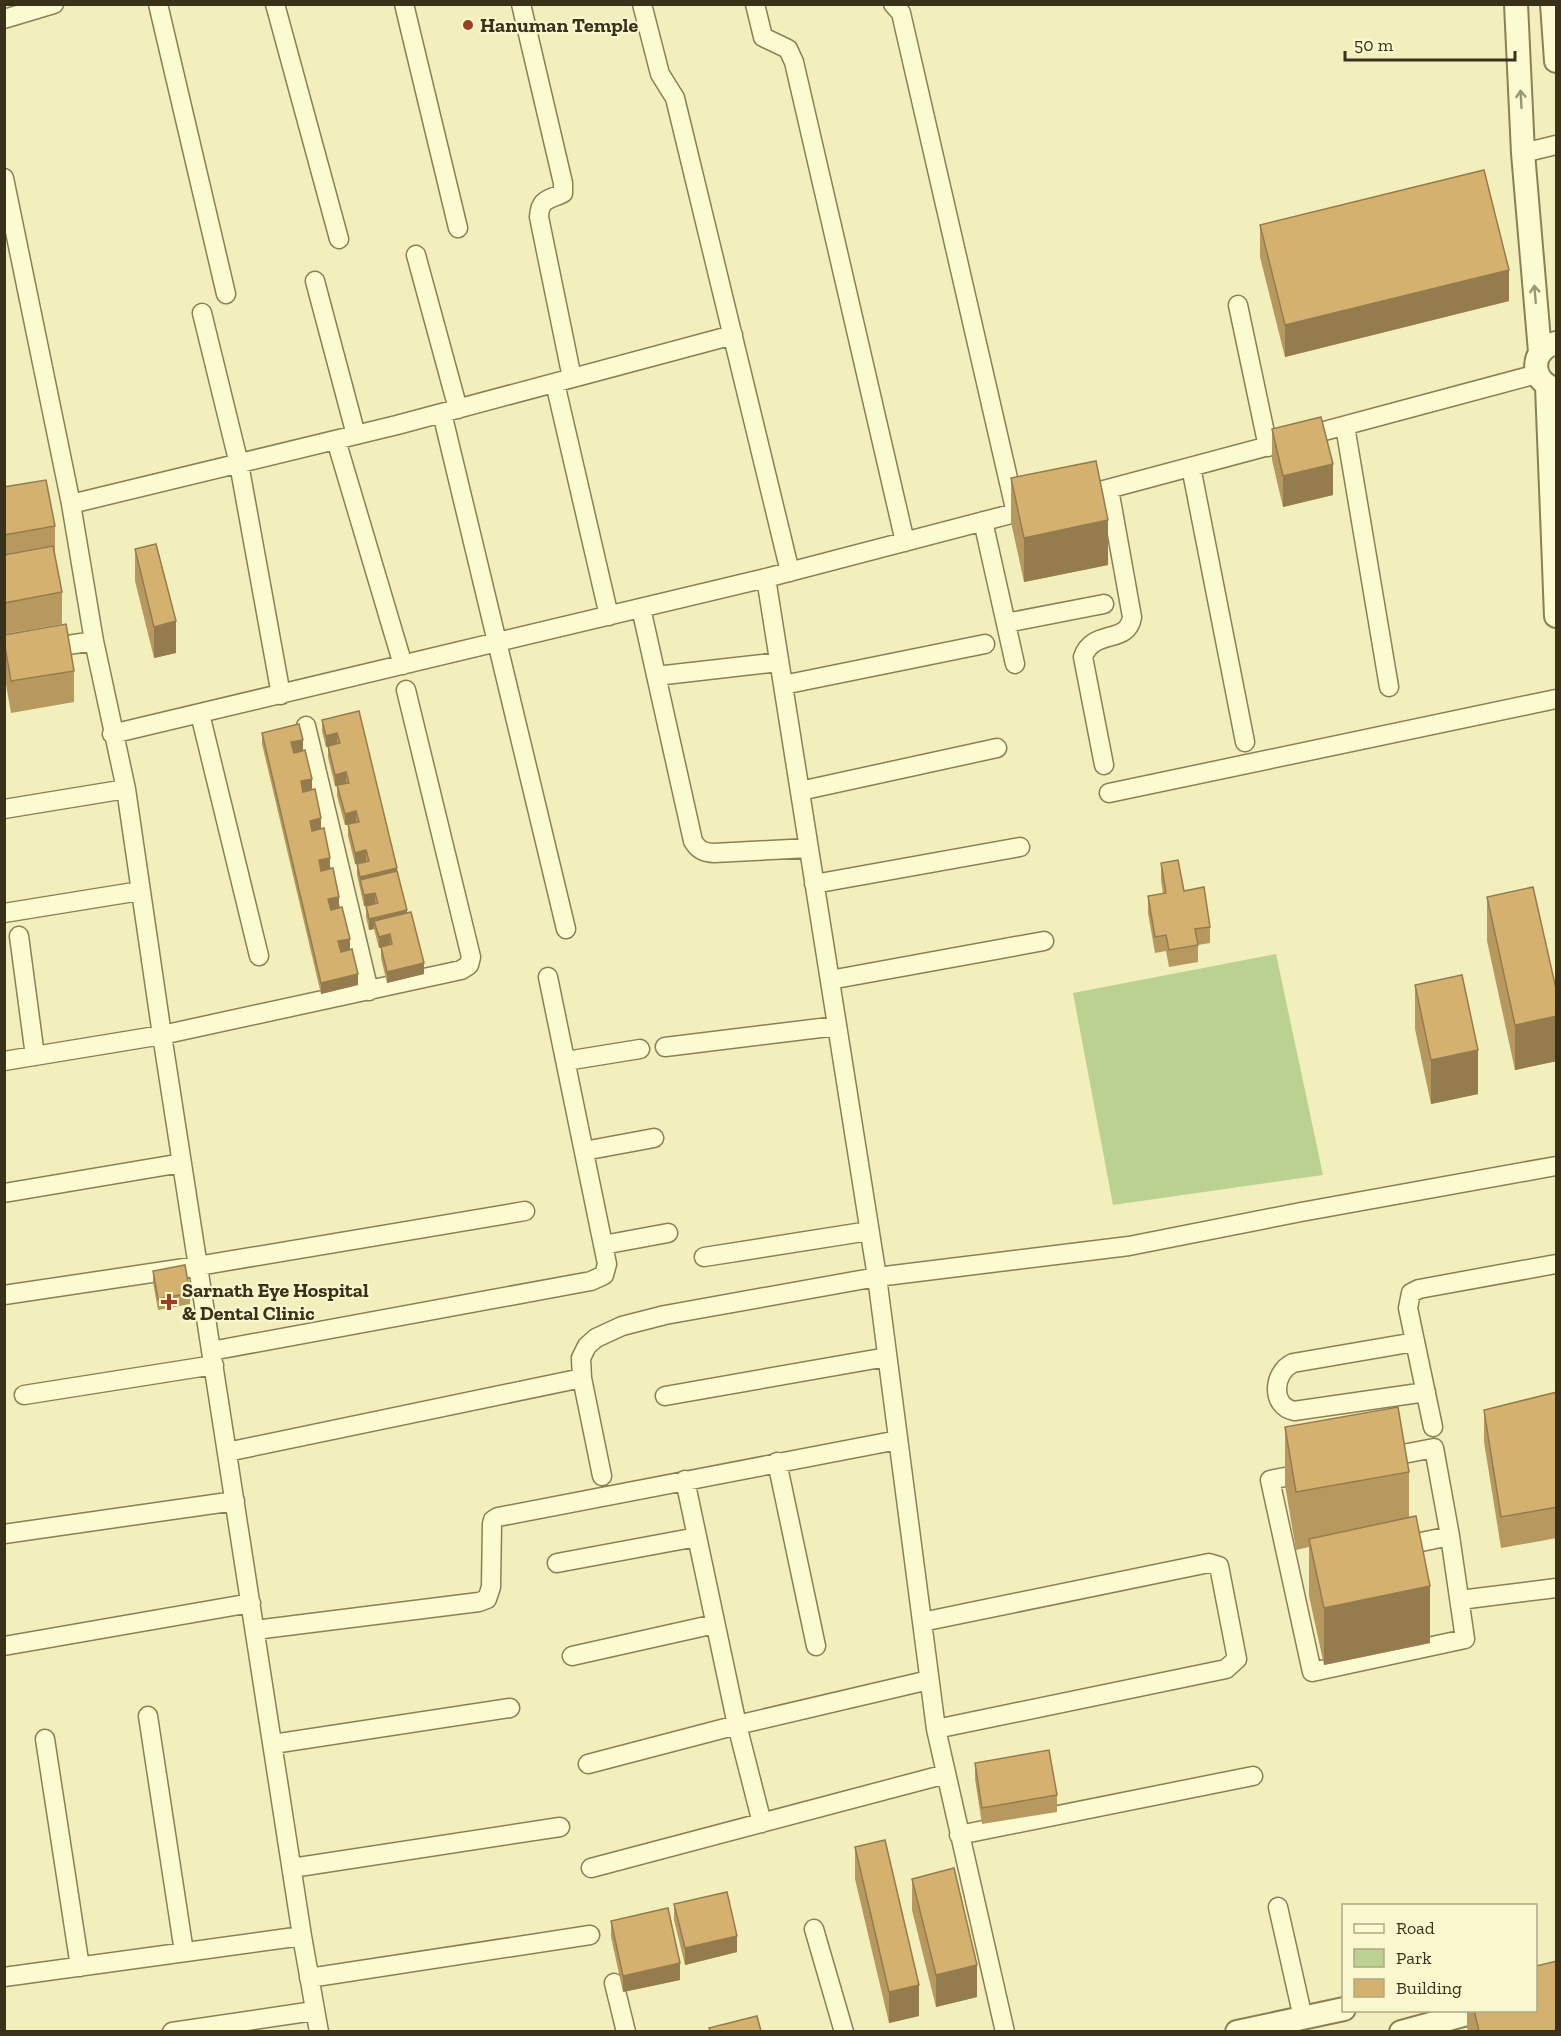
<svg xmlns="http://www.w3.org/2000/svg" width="1561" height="2036" font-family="'Zilla Slab',serif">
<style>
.green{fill:#bad190}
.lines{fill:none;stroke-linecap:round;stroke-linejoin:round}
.minor-casing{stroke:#8c7f54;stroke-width:21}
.tertiary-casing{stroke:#8c7f54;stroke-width:26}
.minor{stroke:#fcfad1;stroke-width:18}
.tertiary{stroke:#fcfad1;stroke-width:22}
.wall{fill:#b7985f}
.shaded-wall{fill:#957c4e}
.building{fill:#d5b16f;stroke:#957c4e;stroke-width:1.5}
.oneway{stroke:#9b9676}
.poi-dot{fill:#a13c1e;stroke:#f9f7ce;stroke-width:2}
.labels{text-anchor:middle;stroke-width:4.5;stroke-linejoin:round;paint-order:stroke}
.poi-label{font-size:20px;font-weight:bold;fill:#3a311b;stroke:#f9f7ce;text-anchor:start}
</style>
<rect width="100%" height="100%" fill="#f2efbd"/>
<path class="green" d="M 1276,954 L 1323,1175 L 1113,1205 L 1073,993 Z"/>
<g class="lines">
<g class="minor-casing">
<path id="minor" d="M 158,4 L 226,294
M 275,4 L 339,239
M 404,4 L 458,228
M 521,4 L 563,183 L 563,193 C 549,200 540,198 539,217 L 572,378
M 642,4 L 660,74 L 675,98 L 790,572
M 755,4 L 763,37 L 788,49 L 794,62 L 905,542
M 893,4 L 901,13 L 1016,513
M 4,19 L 54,4
M 1523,153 L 1556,145
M 4,178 L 71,504 L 94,641 L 126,789 L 162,1035 L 302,1936 L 319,2032
M 416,255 L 458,409
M 315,281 L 356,435
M 1238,305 L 1268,447
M 202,313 L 239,464 L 281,695
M 555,383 L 609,616
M 442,413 L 566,929
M 1345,426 L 1389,687
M 336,440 L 403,665
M 1191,467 L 1245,742
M 1078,497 L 1537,374
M 71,504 L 397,425 L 733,335
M 983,521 L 1015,664
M 766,578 L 877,1277 L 936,1729 L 1005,2032
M 641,608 L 693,841 C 698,850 704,853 714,853 L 809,848
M 1006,623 L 1104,604
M 4,655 L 94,641
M 656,676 L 779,662
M 783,685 L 985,644
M 200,714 L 259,956
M 306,726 L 369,991
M 112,734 L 766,578 L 1034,508
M 1104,765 L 1083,657 C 1093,628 1128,645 1132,617 L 1109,489
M 800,791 L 997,748
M 1109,793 L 1556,699
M 4,809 L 126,789
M 814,884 L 1020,847
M 4,913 L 140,891
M 19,936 L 35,1056
M 830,980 L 1044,941
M 665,1047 L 837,1026
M 4,1061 L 162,1035 L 461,970 L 469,965 L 471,957 L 406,690
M 566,1061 L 640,1049
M 584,1151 L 654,1138
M 4,1193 L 182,1163
M 603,1245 L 668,1233
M 704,1257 L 869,1231
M 4,1295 L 198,1266 L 525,1211
M 1415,1342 L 1293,1363 C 1273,1372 1270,1406 1294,1411 L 1426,1392
M 211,1351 L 591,1281 L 604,1275 L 607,1264 L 548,977
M 582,1378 L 581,1358 L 587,1346 L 596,1338 L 622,1326 L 665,1315 L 877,1277 L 1129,1246 L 1301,1212 L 1556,1166
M 24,1395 L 214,1365
M 665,1396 L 887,1357
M 1433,1427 L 1408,1308 L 1411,1293 L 1419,1289 L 1556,1264
M 1434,1448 L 1450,1536 L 1465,1639 L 1312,1672 L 1270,1480 Z
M 227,1452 L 582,1378 L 602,1476
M 777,1462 L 816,1646
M 685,1480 L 737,1725 L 762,1823
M 4,1534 L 235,1501
M 1397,1547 L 1450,1536
M 557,1563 L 697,1537
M 1460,1600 L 1556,1588
M 922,1622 L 1209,1563 L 1219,1566 L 1237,1659 L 1226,1669 L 936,1729
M 255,1630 L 479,1602 L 487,1599 L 491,1587 L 492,1524 L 493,1520 L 498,1517 L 898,1440
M 4,1646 L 251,1603
M 572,1656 L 715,1624
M 148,1716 L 184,1952
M 45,1739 L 80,1967
M 273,1744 L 510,1708
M 588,1764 L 737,1725 L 929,1680
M 959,1835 L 1253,1776
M 292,1868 L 560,1827
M 591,1868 L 946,1774
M 1278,1907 L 1303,2018
M 814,1929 L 844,2032
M 4,1977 L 302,1936
M 309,1978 L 590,1935
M 614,1983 L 626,2032
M 172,2032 L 314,2011"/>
</g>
<g class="tertiary-casing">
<path id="tertiary" d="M 1516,4 L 1523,153 L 1540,352
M 1552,4 L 1556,61
M 1556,343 C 1529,350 1530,382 1556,389
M 1547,386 L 1556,616
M 1237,2032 L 1344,2009
M 1401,2032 L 1482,2010"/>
</g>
<use href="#minor" class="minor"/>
<use href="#tertiary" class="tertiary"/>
</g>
<path class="wall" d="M 1260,225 L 1509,301 L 1285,357 L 1260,257 Z
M 1272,429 L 1333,495 L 1283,507 L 1272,460 Z
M 1011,478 L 1108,565 L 1024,582 L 1011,522 Z
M 4,487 L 55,526 L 55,554 L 62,592 L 62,624 L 4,634 Z
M 135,549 L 176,653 L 154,658 L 135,581 Z
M 4,635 L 74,671 L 74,702 L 11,713 L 4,673 Z
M 359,711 L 407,913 L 424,974 L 387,983 L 381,958 L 381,947 L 390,945 L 379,948 L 374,929 L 369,930 L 366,917 L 366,906 L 375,904 L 364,906 L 357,875 L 357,864 L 366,862 L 355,864 L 348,836 L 348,825 L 345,825 L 337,796 L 337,786 L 335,786 L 328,757 L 328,746 L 326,747 L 322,731 L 322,720 Z
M 262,733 L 303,751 L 358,985 L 321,994 L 262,744 Z
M 1161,863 L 1184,891 L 1210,927 L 1210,943 L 1198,945 L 1198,962 L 1169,967 L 1166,951 L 1155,953 L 1148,913 L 1148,896 L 1163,894 L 1161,880 Z
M 1487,897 L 1557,993 L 1557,1061 L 1515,1070 L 1487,941 Z
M 1415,985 L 1478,1094 L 1431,1104 L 1415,1029 Z
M 153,1271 L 190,1293 L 190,1304 L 158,1310 L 153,1282 Z
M 1557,1392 L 1557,1538 L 1501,1548 L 1484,1442 L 1484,1410 Z
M 1285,1427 L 1409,1472 L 1409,1518 L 1430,1643 L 1324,1665 L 1309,1596 L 1309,1547 L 1296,1550 L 1285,1485 Z
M 975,1763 L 1057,1795 L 1057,1812 L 982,1824 L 975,1779 Z
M 855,1847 L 919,2016 L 889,2023 L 855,1879 Z
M 912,1879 L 977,1997 L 936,2007 L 912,1910 Z
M 674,1904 L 737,1952 L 685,1965 L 674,1920 Z
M 611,1921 L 680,1980 L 623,1992 L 611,1937 Z
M 1467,2010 L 1536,2010 L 1557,2031 L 1468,2031 L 1467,2028 Z"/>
<path class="shaded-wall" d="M 1509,270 L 1509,301 L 1285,357 L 1285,325 Z
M 1333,464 L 1333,495 L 1283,507 L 1283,476 Z
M 1108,520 L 1108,565 L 1024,582 L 1024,538 Z
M 176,621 L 176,653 L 154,658 L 154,627 Z
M 337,733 L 337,744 L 326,747 L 326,736 Z
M 303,740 L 303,751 L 291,753 L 291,742 Z
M 346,772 L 346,783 L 335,786 L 335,775 Z
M 312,779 L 312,790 L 301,792 L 301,781 Z
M 356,811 L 356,822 L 345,825 L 345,814 Z
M 321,818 L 321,829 L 310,832 L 310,821 Z
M 366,850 L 366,861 L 355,864 L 355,853 Z
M 330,858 L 330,869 L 319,871 L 319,860 Z
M 397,868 L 397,879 L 360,880 L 360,888 L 360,877 Z
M 375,893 L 375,904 L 364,906 L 364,895 Z
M 339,897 L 339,908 L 328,911 L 328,899 Z
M 407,910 L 407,921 L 374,921 L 374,929 L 369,930 L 369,919 Z
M 390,934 L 390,945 L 379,948 L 379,937 Z
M 350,939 L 350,950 L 338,952 L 338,941 Z
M 424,963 L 424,974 L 387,983 L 387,972 Z
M 358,974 L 358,985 L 321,994 L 321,983 Z
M 1557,1016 L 1557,1061 L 1515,1070 L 1515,1025 Z
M 1478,1050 L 1478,1094 L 1431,1104 L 1431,1060 Z
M 1430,1586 L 1430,1643 L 1324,1665 L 1324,1608 Z
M 737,1936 L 737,1952 L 685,1965 L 685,1948 Z
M 680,1963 L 680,1980 L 623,1992 L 623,1976 Z
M 977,1965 L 977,1997 L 936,2007 L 936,1975 Z
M 919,1985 L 919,2016 L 889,2023 L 889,1992 Z"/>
<path class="building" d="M 1484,170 L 1509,270 L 1285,325 L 1260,225 Z
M 1321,417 L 1333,464 L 1283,476 L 1272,429 Z
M 1096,461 L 1108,520 L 1024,538 L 1011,478 Z
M 46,480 L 55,526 L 4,535 L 4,487 Z
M 156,544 L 176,621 L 154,627 L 135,549 Z
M 53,546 L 62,592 L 4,603 L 4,555 Z
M 66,624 L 74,671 L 11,681 L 4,641 L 4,635 Z
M 359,711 L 397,868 L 360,877 L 357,864 L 369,861 L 366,850 L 355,853 L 348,824 L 359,822 L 356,811 L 345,814 L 337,785 L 349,783 L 346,772 L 335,775 L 328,746 L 340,743 L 337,733 L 326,736 L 322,720 Z
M 299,724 L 303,740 L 291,742 L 294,753 L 305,750 L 312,779 L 301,781 L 303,792 L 315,789 L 321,818 L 310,821 L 312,831 L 324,828 L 330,858 L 319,860 L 321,871 L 333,868 L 339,897 L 328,899 L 331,910 L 342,907 L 350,939 L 338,941 L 341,952 L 352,949 L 358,974 L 321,983 L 262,733 Z
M 1178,860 L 1184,891 L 1204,887 L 1210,927 L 1195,929 L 1198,945 L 1169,950 L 1166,935 L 1155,937 L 1148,896 L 1166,893 L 1161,863 Z
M 397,871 L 407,910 L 369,919 L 366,906 L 378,903 L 375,893 L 364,895 L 360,880 Z
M 1533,887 L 1557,993 L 1557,1016 L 1515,1025 L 1487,897 Z
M 411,912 L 424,963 L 387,972 L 381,947 L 392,944 L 390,934 L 379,937 L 374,921 Z
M 1462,975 L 1478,1050 L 1431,1060 L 1415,985 Z
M 185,1265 L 190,1293 L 158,1299 L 153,1271 Z
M 1557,1392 L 1557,1507 L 1501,1517 L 1484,1410 Z
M 1398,1407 L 1409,1472 L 1296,1492 L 1285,1427 Z
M 1416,1516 L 1430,1586 L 1324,1608 L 1309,1539 Z
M 1049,1750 L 1057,1795 L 982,1808 L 975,1763 Z
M 885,1840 L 919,1985 L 889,1992 L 855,1847 Z
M 954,1868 L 977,1965 L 936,1975 L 912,1879 Z
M 727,1892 L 737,1936 L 685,1948 L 674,1904 Z
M 668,1908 L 680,1963 L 623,1976 L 611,1921 Z
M 1557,1961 L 1557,2031 L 1479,2031 L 1474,2010 L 1536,2010 L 1536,1966 Z
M 757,2016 L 761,2031 L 710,2031 L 709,2028 Z"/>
<defs><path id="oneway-shaft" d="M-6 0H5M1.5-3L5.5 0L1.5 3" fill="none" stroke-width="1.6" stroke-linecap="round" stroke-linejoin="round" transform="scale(1.5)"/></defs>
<g class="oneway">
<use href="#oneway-shaft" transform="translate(1521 99) rotate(-93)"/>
<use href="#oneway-shaft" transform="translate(1535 294) rotate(-95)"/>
</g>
<g class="poi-dot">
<circle cx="468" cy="25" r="6"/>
<path d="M166 1293h6v6h6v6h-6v6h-6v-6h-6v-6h6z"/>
</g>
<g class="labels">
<g class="poi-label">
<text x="480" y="32">Hanuman Temple</text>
<text x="182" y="1297">Sarnath Eye Hospital<tspan x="182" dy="23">&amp; Dental Clinic</tspan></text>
</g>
</g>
<rect width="1561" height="2036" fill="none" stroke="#3a311b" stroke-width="12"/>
<rect x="1342" y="1904" width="195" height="108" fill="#f9f7ce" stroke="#ada886" stroke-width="1.5"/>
<rect x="1354" y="1924" width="30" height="9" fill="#fcfad1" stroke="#ada886" stroke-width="1.5"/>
<text x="1396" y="1934" font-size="18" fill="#3a311b">Road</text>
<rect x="1354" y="1949" width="30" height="18" fill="#bad190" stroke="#ada886" stroke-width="1.5"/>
<text x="1396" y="1964" font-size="18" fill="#3a311b">Park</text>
<rect x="1354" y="1979" width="30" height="18" fill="#d5b16f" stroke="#ada886" stroke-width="1.5"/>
<text x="1396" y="1994" font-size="18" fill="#3a311b">Building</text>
<path d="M1345 51v9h170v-9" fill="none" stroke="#3a311b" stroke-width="3"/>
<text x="1354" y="51" font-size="18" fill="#3a311b" stroke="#f9f7ce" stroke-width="4.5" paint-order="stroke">50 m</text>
</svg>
